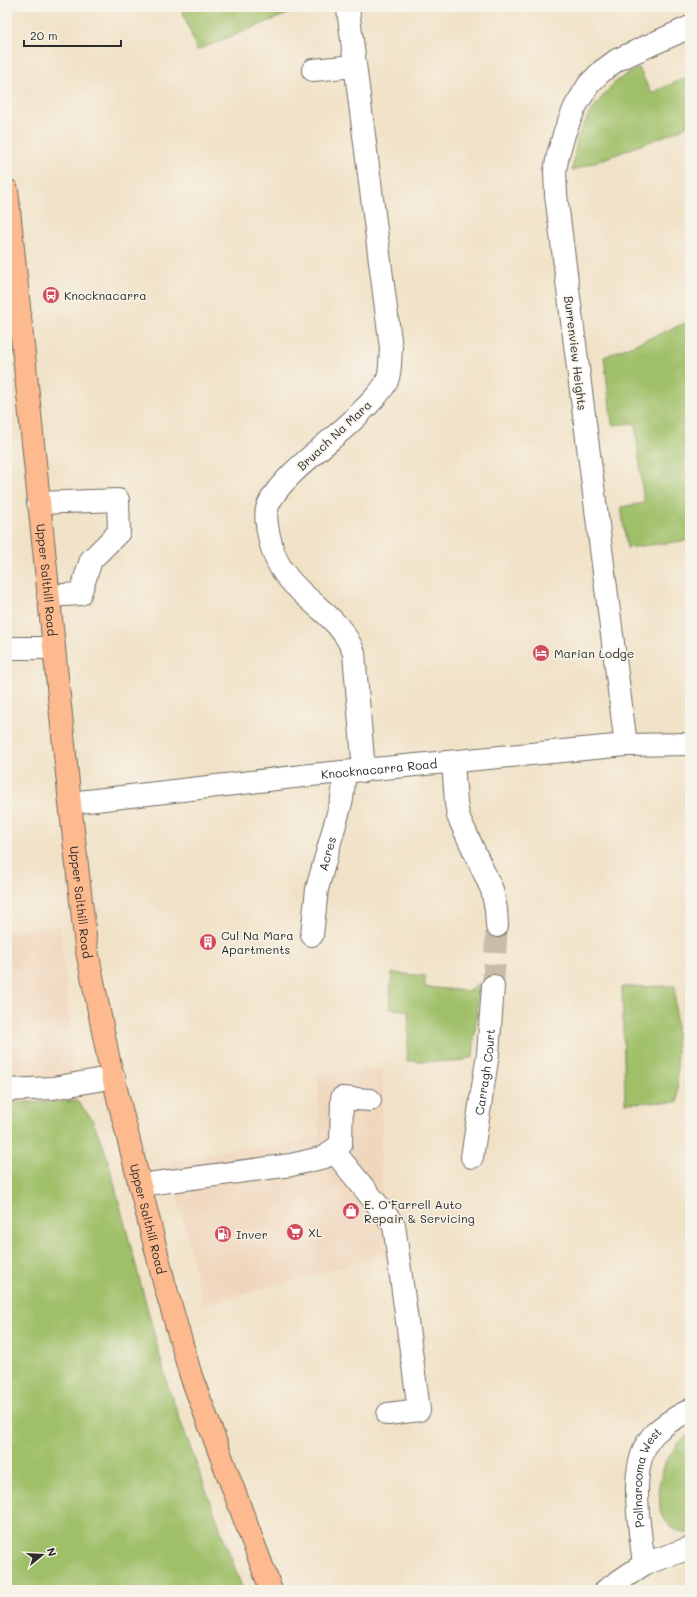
<svg xmlns="http://www.w3.org/2000/svg" width="697" height="1597" font-family="Mali,sans-serif">
<rect width="100%" height="100%" fill="#f7f3e8"/>
<filter id="ink" filterUnits="userSpaceOnUse"><feTurbulence type="fractalNoise" baseFrequency=".025" numOctaves="2"/><feDisplacementMap in="SourceGraphic" scale="8" xChannelSelector="R" yChannelSelector="G"/><feConvolveMatrix kernelMatrix="1 2 1 2 8 2 1 2 1" color-interpolation-filters="sRGB"/></filter>
<filter id="wash" filterUnits="userSpaceOnUse"><feTurbulence type="fractalNoise" baseFrequency=".012" numOctaves="4" result="noise"/><feDisplacementMap in="SourceGraphic" scale="16" xChannelSelector="R" yChannelSelector="G"/><feGaussianBlur stdDeviation="0.9" result="paint"/><feColorMatrix in="noise" values="0 0 0 0 0 0 0 0 0 0 0 0 0 0 0 0 0 1.4 0 .05"/><feComposite in="paint" operator="in"/></filter>
<g filter="url(#wash)">
<rect width="100%" height="100%" fill="#f1e2c7"/>
<g fill="#f0d6bc">
<polygon points="60,925 77,1101 7,1103 7,933"/>
<polygon points="383,1069 381,1168 386,1255 203,1305 169,1161 233,1149 278,1147 319,1136 318,1074"/>
</g>
<g fill="#9fbf68" stroke="#65754a">
<polygon points="181,7 300,7 300,9 197,50"/>
<polygon points="639,68 651,93 690,76 690,123 680,130 572,171 577,139 590,112 613,84 625,75"/>
<polygon points="690,321 690,540 627,548 621,507 644,503 635,423 612,425 604,357"/>
<polygon points="689,948 690,1083 688,1083 689,949"/>
<polygon points="392,973 425,976 425,987 469,991 479,984 473,1057 456,1062 407,1061 409,1011 389,1008"/>
<polygon points="675,986 678,1102 625,1103 622,987"/>
<polygon points="77,1101 92,1119 106,1153 169,1390 243,1590 7,1590 7,1103"/>
<polygon points="690,1434 690,1532 685,1534 670,1527 660,1511 659,1485 665,1463 677,1444"/>
</g>
</g>
<g filter="url(#ink)">
<g fill="none" stroke-linecap="round" stroke-linejoin="round">
<polyline stroke="#c9bda8" stroke-width="22" stroke-dasharray="22 11" stroke-linecap="butt" points="493,986 497,926"/>
<g stroke="#706b62" stroke-width="24">
<g id="minor">
<path d="M348,9L391,348C390,359 391,371 387,381C383,390 375,397 368,405C363,410 358,415 353,420C331,442 275,480 267,509C265,517 267,527 269,536C272,551 278,567 289,579C312,607 340,617 354,653L364,771"/>
<polyline points="313,70 354,66"/>
<polyline points="38,503 118,500 119,532 91,560 80,594 48,596"/>
<polyline points="7,648 54,648"/>
<polyline points="626,745 556,195 555,171 558,155 565,131 575,107 589,84 602,71 617,60 690,27"/>
<polyline points="453,762 456,803 458,816 492,890 496,909 497,926"/>
<path id="s1" d="M70,803L311,775L520,755L626,745L690,744"/>
<path id="s2" d="M312,935L317,889L342,799L345,772"/>
<polyline points="7,1090 53,1088 114,1077"/>
<polyline points="333,1150 394,1225 419,1410 388,1414"/>
<path id="s3" d="M472,1157L488,1054L493,986"/>
<polyline points="140,1185 291,1165 325,1157 341,1144 342,1098 370,1100"/>
<path id="s4" d="M644,1564C640,1528 626,1463 654,1434C664,1424 678,1416 690,1410"/>
<polyline points="606,1590 644,1564 690,1548"/>
</g>
</g>
<g stroke="#706b62" stroke-width="24">
<g id="major">
<path id="s5" d="M7,190L70,803L86,946L109,1061L164,1282L191,1376L271,1590"/>
</g>
</g>
<use href="#minor" stroke="#fff" stroke-width="22"/>
<use href="#major" stroke="#fcba8e" stroke-width="22"/>
</g>
</g>
<defs>
<g id="bus-disc" transform="scale(0.9)"><circle r="9.5" fill="#d1495b" stroke="#f7f3e8"/><path d="M-5-6H5V4H4V6H2V4H-2V6H-4V4H-5ZM-3.5-4V0h7V-4ZM-3.5 1.2v1.5H-2V1.2ZM2 1.2v1.5H3.5V1.2Z" fill="#fff"/></g>
<g id="hotel-disc" transform="scale(0.9)"><circle r="9.5" fill="#d1495b" stroke="#f7f3e8"/><path d="M-6-4.5h1.5V1H6V5H4.5V3h-9V5H-6ZM-4 0a1.8 1.8 0 1 1 3.6 0ZM.5 0V-2.5h3Q6-2.5 6 0Z" fill="#fff"/></g>
<g id="building-disc" transform="scale(0.9)"><circle r="9.5" fill="#d1495b" stroke="#f7f3e8"/><path d="M-4-6H4V6H1V3H-1V6H-4ZM-2.5-4.3h1.7v1.8h-1.7ZM.8-4.3h1.7v1.8H.8ZM-2.5-1h1.7V.8h-1.7ZM.8-1h1.7V.8H.8Z" fill="#fff"/></g>
<g id="shop-disc" transform="scale(0.9)"><circle r="9.5" fill="#d1495b" stroke="#f7f3e8"/><path d="M-5-2.5h2.3a2.7 3.5 0 0 1 5.4 0H5L5.5 6h-11ZM-1.5-2.5h3a1.5 2.3 0 0 0-3 0Z" fill="#fff"/></g>
<g id="supermarket-disc" transform="scale(0.9)"><circle r="9.5" fill="#d1495b" stroke="#f7f3e8"/><path d="M-6-5.5h2.5l.6 2H6L4.5 2H-2.5L-4.4-4H-6ZM-1.5 3.2a1.3 1.3 0 1 0 .1 0ZM3 3.2a1.3 1.3 0 1 0 .1 0Z" fill="#fff"/></g>
<g id="fuel-disc" transform="scale(0.9)"><circle r="9.5" fill="#d1495b" stroke="#f7f3e8"/><path d="M-5.5-6h7V0h2V4h1.3V-2.5L3-4.5l.8-.8L6-3V5H2.5V1h-1V6h-7ZM-4.2-4.7v3.2H.2V-4.7Z" fill="#fff"/></g>
</defs>
<g fill-rule="evenodd">
<use href="#bus-disc" x="51" y="295"/>
<use href="#hotel-disc" x="541" y="653"/>
<use href="#building-disc" x="208" y="942"/>
<use href="#shop-disc" x="351" y="1211"/>
<use href="#supermarket-disc" x="295" y="1232"/>
<use href="#fuel-disc" x="223" y="1234"/>
</g>
<g text-anchor="middle" dominant-baseline="central" stroke-width="3" stroke-linejoin="round" paint-order="stroke">
<g font-size="12" fill="#2b2b2b" stroke="#f7f3e8" text-anchor="start">
<text x="64" y="295">Knocknacarra</text>
<text x="554" y="653">Marian Lodge</text>
<text x="221" y="935">Cul Na Mara<tspan x="221" dy="14">Apartments</tspan></text>
<text x="364" y="1204">E. O’Farrell Auto<tspan x="364" dy="14">Repair &amp; Servicing</tspan></text>
<text x="308" y="1232">XL</text>
<text x="236" y="1234">Inver</text>
</g>
<g font-size="12" fill="#2b2b2b" stroke="#f7f3e8">
<text transform="translate(576 353) rotate(83)">Burrenview Heights</text>
<text transform="translate(334 435) rotate(-43)">Bruach Na Mara</text>
<text stroke="none"><textPath href="#s5" startOffset="392">Upper Salthill Road</textPath></text>
<text stroke="none"><textPath href="#s1" startOffset="311">Knocknacarra Road</textPath></text>
<text stroke="none"><textPath href="#s2" startOffset="83">Acres</textPath></text>
<text stroke="none"><textPath href="#s5" startOffset="716">Upper Salthill Road</textPath></text>
<text stroke="none"><textPath href="#s3" startOffset="86">Carragh Court</textPath></text>
<text stroke="none"><textPath href="#s5" startOffset="1040">Upper Salthill Road</textPath></text>
<text stroke="none"><textPath href="#s4" startOffset="89">Pollnarooma West</textPath></text>
</g>
</g>
<rect width="697" height="1597" fill="none" stroke="#f7f3e8" stroke-width="24"/>
<g transform="translate(42 1555) rotate(72)" stroke="#f7f3e8" stroke-width="3" paint-order="stroke">
<path d="M0-3L7 15L0 10L-7 15Z" fill="#2b2b2b"/>
<text y="-6" font-size="11" font-weight="bold" text-anchor="middle" fill="#2b2b2b">N</text>
</g>
<path d="M24 40v6h97v-6" fill="none" stroke="#2b2b2b" stroke-width="2"/>
<text x="30" y="40" font-size="12" fill="#2b2b2b" stroke="#f7f3e8" stroke-width="3" paint-order="stroke">20 m</text>
</svg>
